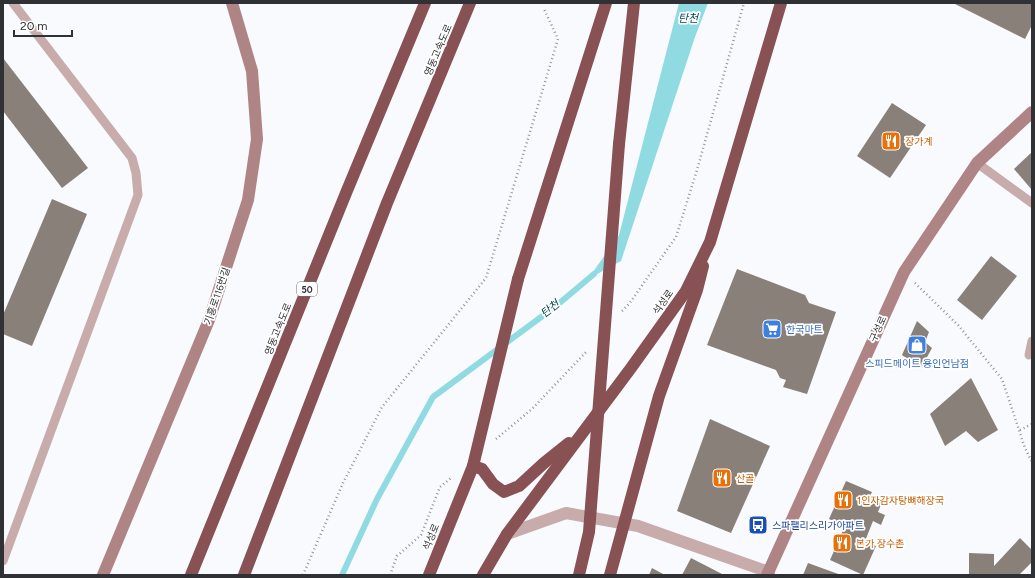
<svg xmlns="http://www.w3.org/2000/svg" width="1035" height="578" font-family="Figtree,'Noto Sans KR',sans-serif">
<rect width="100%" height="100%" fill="#f8fafe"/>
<polygon fill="#90dbe2" points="679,3 708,3 695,37 621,261 588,279 619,235"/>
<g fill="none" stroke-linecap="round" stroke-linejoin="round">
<polyline stroke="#90dbe2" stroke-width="6" points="342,575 377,499 433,397 556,306 594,274"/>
</g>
<g fill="#89807a">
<polygon points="953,3 1032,3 1032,25 1025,39"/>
<polygon points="3,58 88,168 62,188 3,111"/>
<polygon points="892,103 926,125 890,178 857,156"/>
<polygon points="1032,152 1032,190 1014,169"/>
<polygon points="52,199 87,214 32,346 3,334 3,315"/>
<polygon points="991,256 1017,276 982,320 957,300"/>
<polygon points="737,269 805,295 809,303 836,312 807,394 783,387 786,380 780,378 776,370 707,345"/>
<polygon points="917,321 929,332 925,342 932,348 921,368 902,355"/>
<polygon points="971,378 998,430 978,442 966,431 945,446 930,414"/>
<polygon points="710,419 770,446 731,533 677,511"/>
<polygon points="846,481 872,492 870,496 882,502 878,512 885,515 881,525 873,521 865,541 876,546 863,575 830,560 845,526 829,519"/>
<polygon points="1020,538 1032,550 1032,562 1019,575 969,575 969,553 994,554 994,566"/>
<polygon points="691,558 724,575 682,575"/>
<polygon points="808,563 841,575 803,575"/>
<polygon points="652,568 665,575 649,575"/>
</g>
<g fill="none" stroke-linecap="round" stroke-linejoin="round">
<g stroke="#939599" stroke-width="2.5" stroke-dasharray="1 3" stroke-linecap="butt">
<polyline points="915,283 958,325 1002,379 1025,448 1032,462"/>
<polyline points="622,311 629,304 676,237 697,170 744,3"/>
<polyline points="1020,430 1032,424"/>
<polyline points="496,439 532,409 587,351"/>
<polyline points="303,575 343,483 382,407 486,278 558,39 544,9"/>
<polyline points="390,575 397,556 421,535 440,487 451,478"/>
</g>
<g stroke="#c8abab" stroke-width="9">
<polyline points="977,163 1032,203"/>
<polyline points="1029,355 1032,341"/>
<polyline points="3,561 138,195 136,173 132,158 13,3"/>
</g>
<polyline stroke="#c8abab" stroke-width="12" points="507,534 566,513 638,526 769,572"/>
<g stroke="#ae8485" stroke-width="12">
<polyline points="103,575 209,320 248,200 257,139 252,71 232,3"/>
<polyline points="767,575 904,272 977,163 1032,112"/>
</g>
<g stroke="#885153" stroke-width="12">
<polyline points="619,144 634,3"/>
<polyline points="518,279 606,3"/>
<polyline points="191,575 346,193 425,3"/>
<polyline points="244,575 387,203 470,3"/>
<polyline points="429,575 473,466 482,469 493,484 504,492 519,486 544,463 569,443"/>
<polyline points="483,575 507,534 631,368 686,291 710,242 781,3"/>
<polyline points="610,575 659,396 697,290 703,266"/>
</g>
<g stroke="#885153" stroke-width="12">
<polyline points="473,466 518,279"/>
<polyline points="579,575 589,532 619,144"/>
</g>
</g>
<defs>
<g id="restaurant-square" transform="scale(1)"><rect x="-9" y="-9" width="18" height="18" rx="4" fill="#e8710a" stroke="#fff"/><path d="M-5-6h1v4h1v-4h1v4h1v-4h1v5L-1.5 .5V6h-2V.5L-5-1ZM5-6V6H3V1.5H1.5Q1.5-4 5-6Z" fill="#fff"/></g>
<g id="supermarket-square" transform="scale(1)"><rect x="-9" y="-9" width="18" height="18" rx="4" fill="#3f7fe0" stroke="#fff"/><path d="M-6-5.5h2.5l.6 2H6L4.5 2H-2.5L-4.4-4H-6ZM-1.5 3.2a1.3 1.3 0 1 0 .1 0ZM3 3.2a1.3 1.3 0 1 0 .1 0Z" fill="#fff"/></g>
<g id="shop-square" transform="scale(1)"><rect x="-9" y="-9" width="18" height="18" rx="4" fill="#3f7fe0" stroke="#fff"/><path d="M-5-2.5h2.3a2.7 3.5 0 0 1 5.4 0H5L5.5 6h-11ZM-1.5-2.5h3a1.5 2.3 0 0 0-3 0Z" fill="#fff"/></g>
<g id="bus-square" transform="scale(1)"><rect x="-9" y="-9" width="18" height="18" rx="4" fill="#1a4fb4" stroke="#fff"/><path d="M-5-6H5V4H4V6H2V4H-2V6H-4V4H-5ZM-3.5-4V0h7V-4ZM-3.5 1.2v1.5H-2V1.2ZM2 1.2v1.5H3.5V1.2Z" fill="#fff"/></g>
</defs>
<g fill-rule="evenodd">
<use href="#restaurant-square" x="891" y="141"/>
<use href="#supermarket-square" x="772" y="329"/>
<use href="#shop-square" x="917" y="345"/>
<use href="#restaurant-square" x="722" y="478"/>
<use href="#restaurant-square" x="843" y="500"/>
<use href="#bus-square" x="758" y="525"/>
<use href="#restaurant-square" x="842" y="543"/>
</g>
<g text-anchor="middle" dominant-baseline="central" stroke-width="3.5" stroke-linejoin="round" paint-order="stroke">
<rect fill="#fff" stroke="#6e6f72" stroke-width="1" x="297" y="282" width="20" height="14" rx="3"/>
<g font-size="9" font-weight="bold" fill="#303135">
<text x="307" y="289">50</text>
</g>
<g font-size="10" fill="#303135" stroke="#fff">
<text transform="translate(438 50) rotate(-67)">영동고속도로</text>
<text transform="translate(217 296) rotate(-71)">기흥로116번길</text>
<text transform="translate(663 302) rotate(-55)">석성로</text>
<text transform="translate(278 329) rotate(-68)">영동고속도로</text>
<text transform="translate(878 329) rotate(-66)">구성로</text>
<text transform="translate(431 537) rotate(-68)">석성로</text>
</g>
<g font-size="10" fill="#c56008" stroke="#fff" text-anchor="start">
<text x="905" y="141">장가계</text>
<text x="736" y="478">산골</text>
<text x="857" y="500">1인자감자탕뼈해장국</text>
<text x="856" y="543">본가 장수촌</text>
</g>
<g font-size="10" fill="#366cbe" stroke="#fff" text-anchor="start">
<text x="786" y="329">한국마트</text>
<text x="917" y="363" text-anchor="middle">스피드메이트 용인언남점</text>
</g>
<g font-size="10" fill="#164399" stroke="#fff" text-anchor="start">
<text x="772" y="525">스파팰리스리가아파트</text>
</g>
<g font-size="11" font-style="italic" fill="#00474d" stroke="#fff">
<text x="688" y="18">탄천</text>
<text transform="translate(550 309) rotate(-38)">탄천</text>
</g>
</g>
<rect width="1035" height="578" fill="none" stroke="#303135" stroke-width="8"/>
<path d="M14 30v6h58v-6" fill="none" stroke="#303135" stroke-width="2"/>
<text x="20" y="30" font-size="12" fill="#303135" stroke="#ffffff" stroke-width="3" paint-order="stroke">20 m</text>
</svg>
